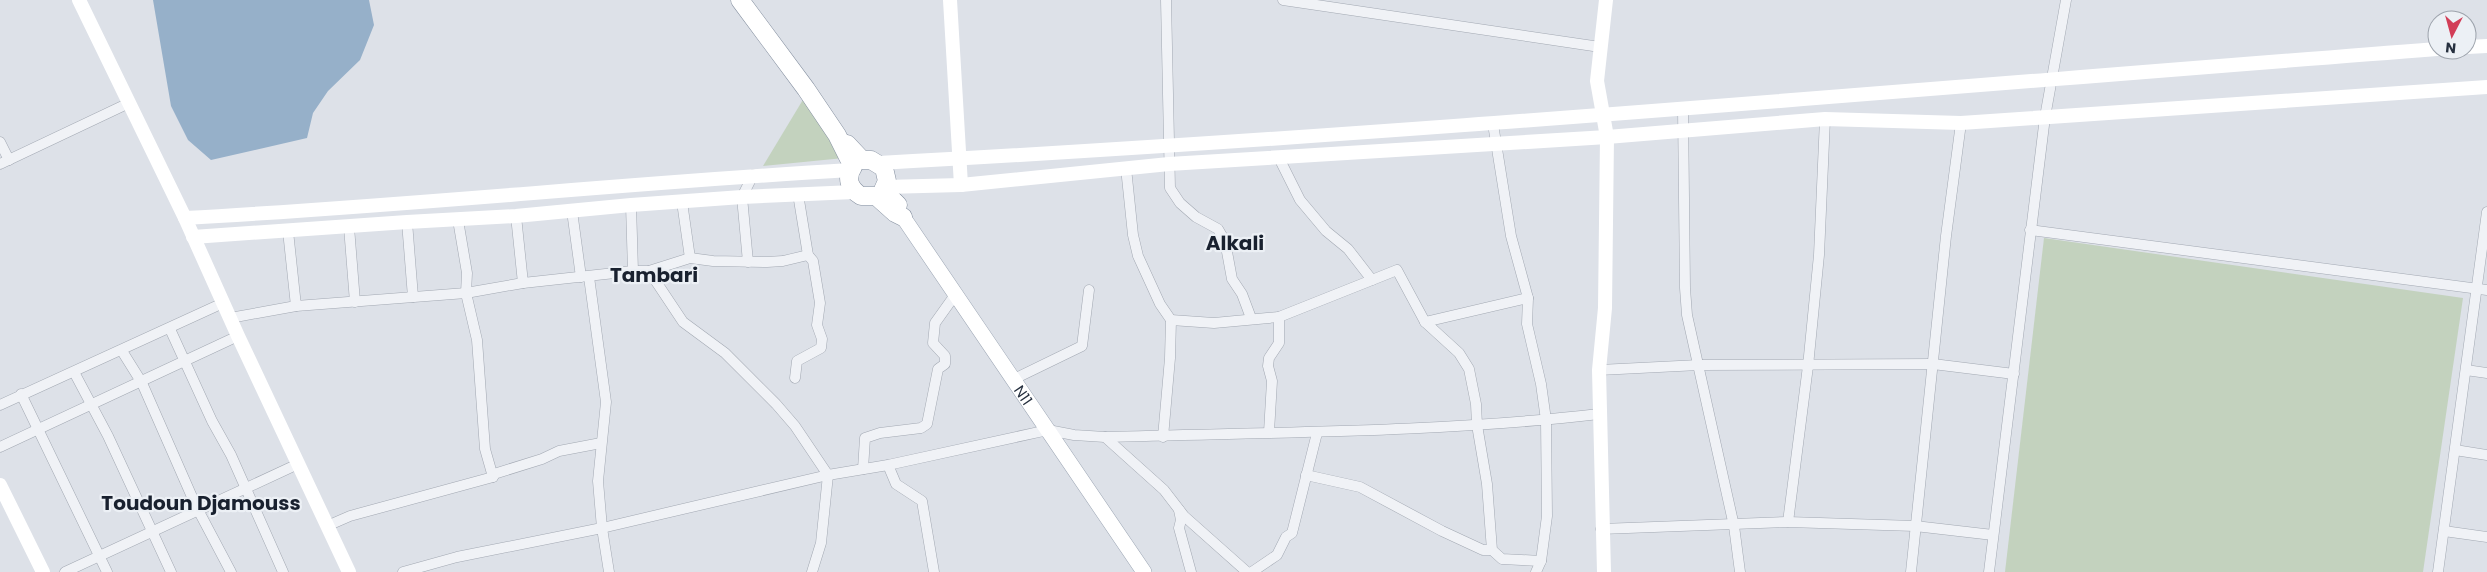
<svg xmlns="http://www.w3.org/2000/svg" width="2487" height="572" font-family="Poppins,sans-serif">
<rect width="100%" height="100%" fill="#dde1e8"/>
<g fill="#c3d2be">
<polygon points="804,98 844,158 763,166"/>
<polygon points="2044,238 2463,298 2423,572 2005,572"/>
</g>
<polygon fill="#96b0c9" points="153,0 369,0 374,25 360,60 328,91 313,113 307,138 211,160 188,140 171,106"/>
<g fill="none" stroke-linecap="round" stroke-linejoin="round">
<g stroke="#a2a8b2" stroke-width="11">
<g id="street">
<polyline points="1166,0 1170,188 1180,203 1196,217 1218,229 1225,241 1232,279 1242,294 1251,318"/>
<polyline points="1283,0 1600,47"/>
<polyline points="1683,109 1685,288 1687,315 1734,526 1740,572"/>
<polyline points="1493,124 1511,236 1528,298 1527,324 1541,384 1546,420 1547,516 1541,561 1536,572"/>
<polyline points="0,142 9,160"/>
<polyline points="1279,158 1300,200 1326,231 1348,249 1372,280 1397,270 1425,322 1459,353 1469,369 1476,404 1477,425 1487,484 1492,550 1502,559 1541,561"/>
<polyline points="0,164 129,103"/>
<polyline points="1126,168 1133,235 1138,256 1160,304 1171,320 1170,358 1163,437"/>
<polyline points="682,202 690,258"/>
<polyline points="631,205 633,271"/>
<polyline points="572,211 581,277"/>
<polyline points="516,216 523,283"/>
<polyline points="458,220 467,273 466,293 477,340 485,449 493,477"/>
<polyline points="407,222 413,297"/>
<polyline points="349,227 355,302"/>
<polyline points="2030,230 2487,290"/>
<polyline points="288,231 296,306"/>
<polyline points="748,262 742,197 753,175"/>
<polyline points="649,271 683,322 725,353 776,404 795,426 828,475 821,543 812,572"/>
<polyline points="589,277 606,402 598,481 602,528 609,572"/>
<polyline points="230,318 296,306 466,293 523,283 633,271 649,271 690,258 713,261 767,262 783,261 808,255"/>
<polyline points="1171,320 1214,323 1279,317"/>
<polyline points="1425,322 1528,298"/>
<polyline points="170,329 212,421 231,455 283,572"/>
<polyline points="122,351 142,383 196,506 231,572"/>
<polyline points="1599,370 1699,365 1933,364 2014,374"/>
<polyline points="2466,370 2487,373"/>
<polyline points="74,372 108,436 171,572"/>
<polyline points="795,378 797,361 821,348 822,339 817,325 820,303 813,261 808,255 798,194"/>
<polyline points="1014,379 1082,346 1089,290"/>
<polyline points="21,394 107,572"/>
<polyline points="0,405 223,303"/>
<polyline points="1269,432 1272,381 1268,366 1269,358 1279,343 1279,317 1372,280"/>
<polyline points="1105,437 1164,490 1184,516 1247,572"/>
<polyline points="0,447 238,336"/>
<polyline points="2455,450 2487,455"/>
<polyline points="888,465 896,484 922,501 934,572"/>
<polyline points="863,469 865,438 880,433 921,428 927,424 938,369 945,364 945,356 933,343 935,323 955,295"/>
<polyline points="1306,475 1360,487 1442,531 1483,550 1492,550"/>
<polyline points="1179,510 1181,520 1179,528 1191,572"/>
<polyline points="1788,522 1808,366 1819,255 1825,119"/>
<polyline points="327,526 350,516 493,477 494,474 542,459 559,451 601,443"/>
<polyline points="1601,529 1788,522 1915,526 1993,535"/>
<polyline points="2444,531 2487,537"/>
<polyline points="65,572 298,464"/>
<path d="M403,572L457,557L602,528L828,475L888,465L1048,430L1074,435L1105,437C1270,432 1435,433 1599,414"/>
<polyline points="1252,572 1277,555 1286,537 1292,533 1317,433"/>
<polyline points="1911,572 1946,236 1961,123"/>
<polyline points="1989,572 2045,117 2066,0"/>
<polyline points="2438,572 2487,212"/>
</g>
</g>
<g stroke="#9ca6b4" stroke-width="16">
<g id="primary">
<path id="s1" d="M903,217L1144,572"/>
</g>
</g>
<g stroke="#848f9f" stroke-width="19">
<g id="highway">
<path d="M740,0L806,89L837,135L853,167C845,179 850,189 861,196H876L895,213L903,217"/>
<polyline points="847,144 862,160 871,160 884,168 887,181 883,190 898,205"/>
</g>
</g>
<use href="#street" stroke="#f0f2f6" stroke-width="10"/>
<g stroke="#fff" stroke-width="14">
<polyline points="79,0 185,218 238,336 349,572"/>
<polyline points="950,0 961,185"/>
<polyline points="2467,47 2487,46"/>
<path d="M879,163C1399,135 1918,89 2437,49"/>
<polyline points="885,187 961,185 1169,164 1607,137 1825,119 1961,123 2487,87"/>
<path d="M185,218C407,206 628,183 850,170"/>
<polyline points="193,237 407,222 516,216 631,205 742,197 854,192"/>
<polyline points="0,485 43,572"/>
<polyline points="1604,572 1599,370 1605,308 1607,137 1597,81 1606,0"/>
</g>
<use href="#primary" stroke="#fff" stroke-width="15"/>
<use href="#highway" stroke="#fff" stroke-width="18"/>
</g>
<g text-anchor="middle" dominant-baseline="central" stroke-width="4.5" stroke-linejoin="round" paint-order="stroke">
<g font-size="15" fill="#26303f" stroke="#ecf0f5">
<text stroke="none"><textPath href="#s1" startOffset="215">N11</textPath></text>
</g>
<g font-size="20" font-weight="bold" fill="#19212f" stroke="#ecf0f5">
<text x="1235" y="243">Alkali</text>
<text x="654" y="275">Tambari</text>
<text x="201" y="503">Toudoun Djamouss</text>
</g>
</g>
<g transform="translate(2452 35) rotate(186)"><circle r="24" fill="#ecf0f5" stroke="#9da3ac"/>
<path d="M0-4L9 19L0 12L-9 19Z" fill="#d23d57"/>
<text y="-8" font-size="14" font-weight="bold" text-anchor="middle" fill="#26303f">N</text>
</g>
</svg>
